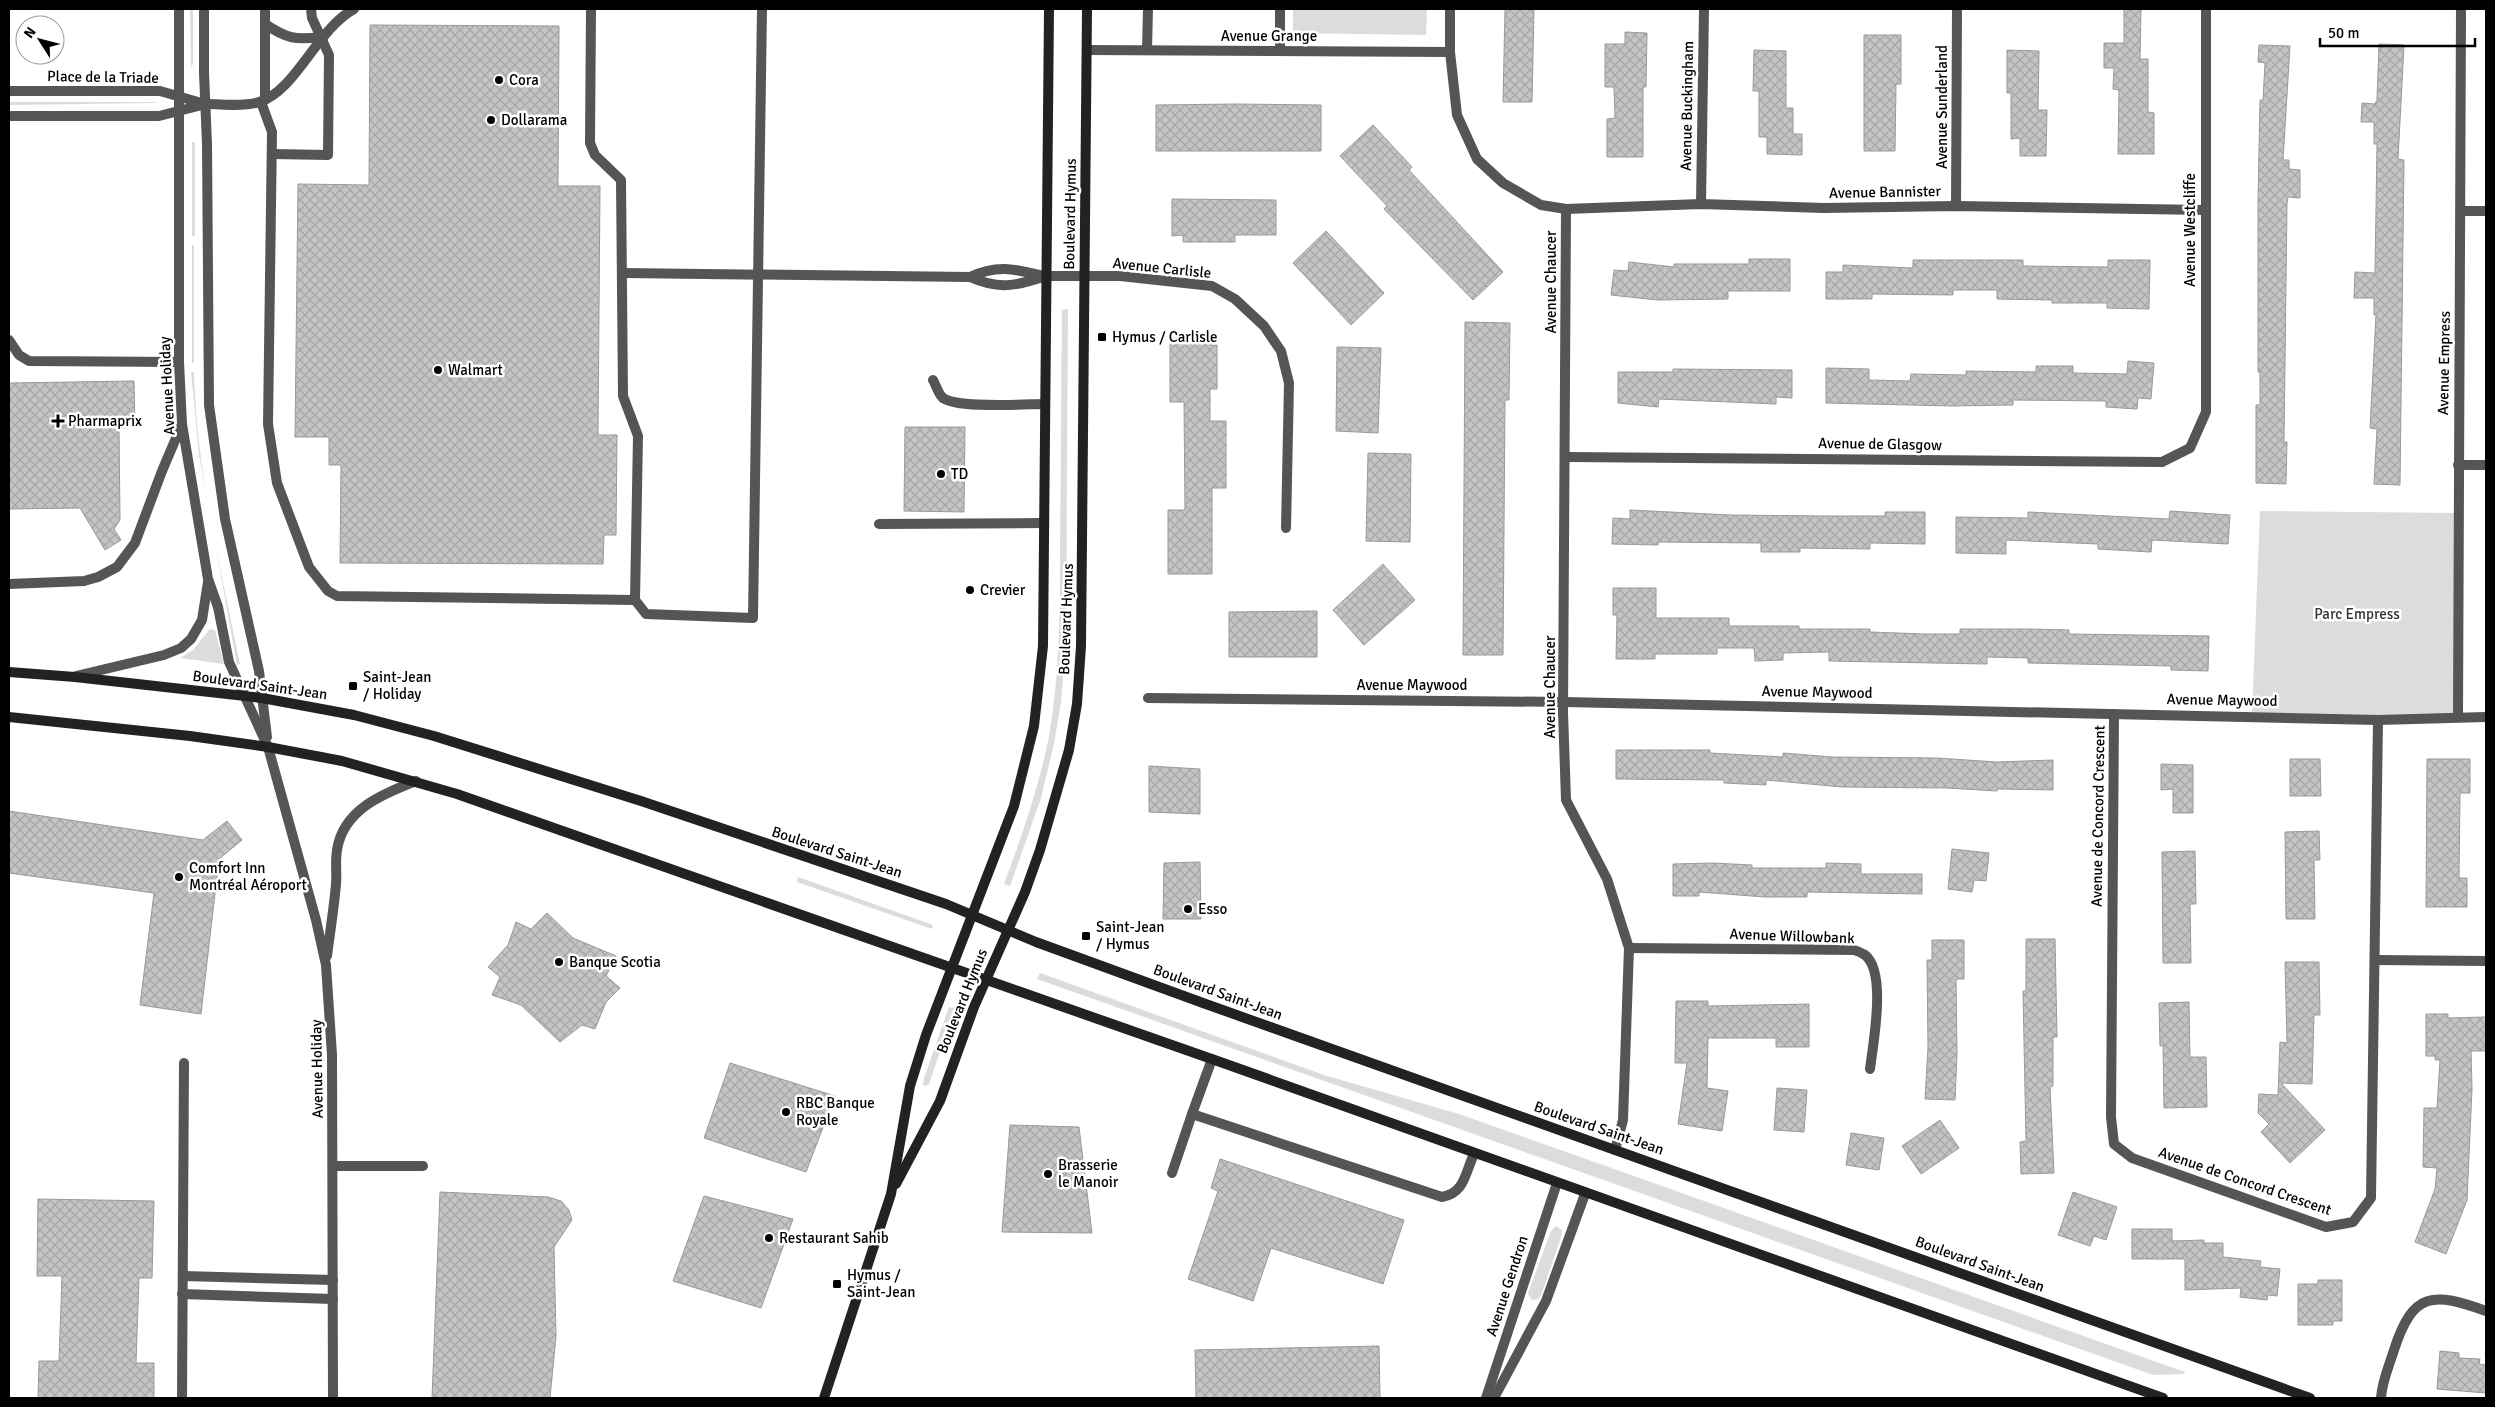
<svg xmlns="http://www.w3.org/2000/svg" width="2495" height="1407" font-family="Signika,sans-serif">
<defs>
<pattern id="building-cross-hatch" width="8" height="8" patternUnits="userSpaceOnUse" patternTransform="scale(1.25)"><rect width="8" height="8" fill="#c4c4c4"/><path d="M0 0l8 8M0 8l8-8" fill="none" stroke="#a7a7a7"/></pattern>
</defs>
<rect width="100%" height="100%" fill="#fff"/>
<g fill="#dcdcdc">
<polygon points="190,9 193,9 193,64 191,68"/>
<polygon points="1293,9 1427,9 1426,35 1293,33"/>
<polygon points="9,102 154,102 157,103 9,105"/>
<rect x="192" y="142" width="3" height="94"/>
<rect x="192" y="245" width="2" height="118"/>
<path d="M1068,309L1066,642L1061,702L1054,744L1041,798L1010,886L1004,884C1022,835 1039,787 1049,736C1060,673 1060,611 1060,548C1061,468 1061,389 1062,310Z"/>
<path d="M191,372H194C196,468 221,570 240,664L237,665L199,454Z"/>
<polygon points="2260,511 2458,513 2458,717 2252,715"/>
<polygon points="210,629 215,630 224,664 180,658 193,650"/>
<polygon points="798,877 933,925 932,929 797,882"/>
<polygon points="1040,973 1324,1075 1459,1114 2185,1372 2184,1374 2153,1375 1037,979"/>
<polygon points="949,1007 955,1009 929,1084 925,1086 923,1085 924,1078"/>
<polygon points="1556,1226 1562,1230 1562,1234 1541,1296 1538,1299 1532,1300 1528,1294 1529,1290 1551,1231"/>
</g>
<g fill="url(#building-cross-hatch)" stroke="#999">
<polygon points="1505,9 1534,9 1532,102 1503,102"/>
<polygon points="2124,9 2141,9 2140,59 2148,59 2148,112 2154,113 2154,154 2118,154 2119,90 2113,89 2114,68 2104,68 2104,43 2124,43"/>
<polygon points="370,25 559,26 558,186 600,186 598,435 617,435 616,535 604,535 603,564 340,563 341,465 329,465 329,437 295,437 298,184 369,185"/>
<polygon points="1625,32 1647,33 1646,87 1643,87 1643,157 1607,157 1607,119 1615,118 1614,87 1605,87 1605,44 1625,44"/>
<polygon points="1864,35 1901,35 1901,84 1896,84 1895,151 1864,151"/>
<polygon points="2379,44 2404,45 2398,159 2404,160 2400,485 2374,484 2377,429 2370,428 2376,315 2374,315 2374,298 2354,298 2355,272 2375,273 2377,144 2374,144 2374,122 2361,122 2362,103 2375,104 2377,100"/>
<polygon points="2259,45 2290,46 2283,160 2289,160 2289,169 2300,170 2300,198 2288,197 2287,203 2284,442 2287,442 2286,484 2256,483 2256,405 2260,405 2260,372 2258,372 2258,202 2260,100 2263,100 2265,63 2258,62"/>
<polygon points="1754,50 1786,51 1786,108 1793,108 1793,134 1802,134 1802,155 1767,154 1767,137 1759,137 1759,91 1753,91"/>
<polygon points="2007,50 2039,51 2038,110 2047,110 2046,156 2020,156 2020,138 2011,139 2011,93 2007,93"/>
<polygon points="1234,104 1321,105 1321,151 1156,151 1156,105"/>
<polygon points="1373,125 1412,167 1409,170 1503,272 1473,300 1384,209 1387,206 1340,156"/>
<polygon points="1172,199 1276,200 1276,235 1235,235 1235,242 1183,242 1183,235 1172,236"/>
<polygon points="1326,231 1384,293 1351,325 1293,263"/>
<polygon points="1749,259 1790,259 1790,291 1728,291 1728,299 1657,300 1611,295 1614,270 1628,271 1629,262 1674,267 1674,264 1749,264"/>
<polygon points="1913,260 2023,260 2023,266 2108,267 2108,260 2150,260 2149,309 2107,308 2107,303 2052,303 2052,300 1997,299 1997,290 1953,290 1953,295 1872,294 1872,299 1826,299 1826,272 1843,272 1843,265 1913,268"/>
<polygon points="1465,322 1510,323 1509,400 1505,400 1503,655 1463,655"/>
<polygon points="1170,334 1210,334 1210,345 1217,345 1217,389 1210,389 1210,421 1226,421 1226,488 1212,488 1212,574 1168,574 1168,510 1185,510 1184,402 1170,402"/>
<polygon points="1337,347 1381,348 1378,433 1336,431"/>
<polygon points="2128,361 2154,363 2151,399 2138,398 2137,409 2106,407 2106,401 2013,400 2013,405 1952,406 1826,403 1826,368 1869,369 1869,380 1910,381 1911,374 1966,375 1966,371 2036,372 2036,366 2073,366 2073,373 2127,374"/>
<polygon points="1673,369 1792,370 1792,398 1776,397 1776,404 1659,399 1658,407 1618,403 1618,372 1673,372"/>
<polygon points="134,381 135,427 119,428 120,520 114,529 121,540 105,550 80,508 9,509 9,383"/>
<polygon points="905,427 965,427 964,512 904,511"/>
<polygon points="1368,453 1411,454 1410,542 1366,541"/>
<polygon points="1630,510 1730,515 1826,516 1885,516 1885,512 1925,512 1925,544 1870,543 1870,549 1800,548 1800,552 1761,552 1761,543 1658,542 1658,545 1612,544 1613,518 1630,519"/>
<polygon points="2170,511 2230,515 2228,544 2152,540 2151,552 2098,549 2098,544 2006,540 2006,554 1956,553 1956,517 2028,518 2028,512 2169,519"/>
<polygon points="1383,564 1415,600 1364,645 1333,610"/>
<polygon points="1613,588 1656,588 1656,618 1729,618 1729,626 1799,626 1799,629 1870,629 1870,632 1924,634 1960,634 1960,629 2029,629 2069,630 2069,634 2209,636 2208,671 2171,670 2171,666 2028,663 2028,658 1987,657 1987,664 1829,661 1829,652 1783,653 1783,660 1755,661 1754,648 1717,648 1717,654 1655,654 1655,659 1616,659 1617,615 1613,615"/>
<polygon points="1317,611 1317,657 1229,657 1229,612"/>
<polygon points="1616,750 1710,750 1710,753 1783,757 1783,753 1832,757 1937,758 1997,762 2053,760 2053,790 1997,789 1997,791 1947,788 1842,787 1766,780 1766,785 1724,783 1724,780 1616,779"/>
<polygon points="2290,759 2320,759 2321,796 2290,796"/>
<polygon points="2427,759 2470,759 2470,793 2460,793 2459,878 2467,878 2467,907 2426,907"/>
<polygon points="2161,764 2193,765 2193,813 2173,813 2173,789 2161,790"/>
<polygon points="1149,766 1200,769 1200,814 1149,812"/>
<polygon points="9,811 203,840 227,821 242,840 219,859 201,1014 140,1005 154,893 9,873"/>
<polygon points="2319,831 2320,860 2314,860 2315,919 2286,919 2285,832"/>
<polygon points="1952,849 1989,853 1986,881 1974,880 1972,892 1948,889"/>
<polygon points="2195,851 2196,904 2190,904 2191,963 2163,963 2162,852"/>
<polygon points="1200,862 1201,919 1163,919 1164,863"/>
<polygon points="1712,863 1752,865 1752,868 1826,868 1826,863 1861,864 1861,874 1922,874 1922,894 1807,892 1807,897 1765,897 1699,892 1699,896 1673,896 1673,864"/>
<polygon points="547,913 573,938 616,956 606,976 620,988 606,1002 595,1029 582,1025 560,1042 521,1005 492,995 500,977 488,967 508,945 516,922 531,929"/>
<polygon points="2026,939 2055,939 2057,1037 2053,1037 2053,1086 2050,1087 2054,1173 2021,1174 2020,1142 2026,1141 2023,991 2026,991"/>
<polygon points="1932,940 1964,940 1964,979 1956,979 1957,1054 1955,1100 1925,1099 1928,1047 1927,960 1932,960"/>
<polygon points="2285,962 2319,962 2320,1015 2314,1015 2312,1084 2281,1083 2325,1130 2290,1163 2261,1132 2269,1124 2258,1113 2259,1094 2278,1095 2280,1042 2287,1043"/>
<polygon points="1676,1001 1708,1001 1708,1006 1809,1004 1809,1047 1776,1047 1776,1038 1708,1038 1707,1088 1728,1091 1722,1131 1678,1124 1687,1063 1675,1063"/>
<polygon points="2189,1002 2190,1057 2206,1057 2207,1107 2164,1108 2163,1045 2160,1046 2159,1003"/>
<polygon points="2426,1014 2448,1014 2448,1018 2486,1017 2486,1051 2471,1051 2472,1089 2467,1200 2446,1254 2415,1242 2435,1189 2437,1168 2423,1167 2424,1108 2437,1108 2440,1060 2435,1060 2435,1056 2426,1056"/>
<polygon points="730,1063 835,1096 806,1172 704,1138"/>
<polygon points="1777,1088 1807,1090 1804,1132 1774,1130"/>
<polygon points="1940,1120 1959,1148 1921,1174 1902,1146"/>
<polygon points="1010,1125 1079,1127 1092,1233 1002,1232"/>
<polygon points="1851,1133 1884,1138 1879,1170 1846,1165"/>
<polygon points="1220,1159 1404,1220 1383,1284 1271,1248 1253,1301 1188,1279 1218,1191 1211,1188"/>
<polygon points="440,1192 548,1197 561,1201 569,1210 572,1220 554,1247 556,1336 550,1398 432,1398"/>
<polygon points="2073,1192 2117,1207 2106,1240 2094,1236 2090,1246 2058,1235"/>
<polygon points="704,1196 793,1219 761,1308 673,1281"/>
<polygon points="38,1199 154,1201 152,1278 139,1278 136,1363 154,1363 154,1398 38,1398 39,1361 59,1361 62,1276 37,1276"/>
<polygon points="2132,1229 2172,1229 2172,1241 2204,1240 2204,1243 2223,1243 2223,1257 2261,1261 2260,1267 2280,1269 2277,1296 2268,1295 2267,1300 2240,1297 2241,1288 2185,1290 2185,1259 2132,1259"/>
<polygon points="2318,1280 2342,1280 2342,1321 2333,1321 2333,1325 2298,1325 2298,1284 2318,1284"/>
<polygon points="1379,1346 1380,1398 1196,1398 1195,1350"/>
<polygon points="2440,1351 2459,1353 2459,1358 2480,1359 2479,1364 2486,1365 2486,1393 2437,1389"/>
</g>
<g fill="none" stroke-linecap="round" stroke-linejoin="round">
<g stroke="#555" stroke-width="10">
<polyline points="265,9 265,100"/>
<polyline points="591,9 590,143 595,155 621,180 623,396 638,436 635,600 646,614 753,618 762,9"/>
<path d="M265,24C287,39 296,40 321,37"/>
<polyline points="1147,50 1148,9"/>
<polyline points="261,102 272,132 268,424 277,483 309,567 328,591 337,596 635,600"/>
<path d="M206,104C223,104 243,107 259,102C295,92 317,29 354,9"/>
<polyline points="272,154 328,155 329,55 312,18 311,9"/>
<path d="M623,273L970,277C999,290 1016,286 1046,276"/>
<path d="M970,277C997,264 1015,269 1044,276"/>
<polyline points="9,340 19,355 29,361 179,362"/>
<path d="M933,380C936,385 938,393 942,397C953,409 1027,404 1045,404"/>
<polyline points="879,524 1044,523"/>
<polyline points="9,584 84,581 98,577 117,567 135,543 162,471 182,424"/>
<path d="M1212,1059L1192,1114L1442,1197C1465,1193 1465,1173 1474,1154"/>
<polyline points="333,1166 423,1166"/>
<polyline points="1172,1173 1192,1114"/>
<polyline points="183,1276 333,1280"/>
<polyline points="182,1294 333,1299"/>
<polyline points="182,1398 184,1063"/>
</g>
<g stroke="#555" stroke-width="10">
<polyline points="179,9 179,362 182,424 208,579 218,607 229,662 268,747 316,920 326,965 332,1055 333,1398"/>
<polyline points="204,9 204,73 207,144 209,405 225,519 259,671 267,737"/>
<polyline points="1280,9 1280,51"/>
<polyline points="1450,9 1450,52 1457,115 1477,159 1503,183 1541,205 1566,209 1701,204 1824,208 1956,206 2205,210"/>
<polyline points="1087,50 1450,52"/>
<polyline points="9,91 160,91 205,104"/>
<polyline points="9,116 159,116 206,104"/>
<polyline points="1701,204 1704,9"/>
<polyline points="1956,206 1957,9"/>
<polyline points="1566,209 1563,712 1566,800 1607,879 1629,948 1623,1120 1615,1150"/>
<polyline points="2461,211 2486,211"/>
<polyline points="1046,276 1120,276 1212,286 1235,299 1264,326 1281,351 1289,383 1286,528"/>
<polyline points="1566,457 2162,462 2190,448 2206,412 2206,9"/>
<polyline points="2458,465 2486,465"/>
<polyline points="76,676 164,655 181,648 191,639 202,620 208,582"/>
<polyline points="1148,698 1565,702 2378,720 2486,717"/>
<polyline points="2114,714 2111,1117 2114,1144 2132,1158 2326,1227 2353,1222 2371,1198 2378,720"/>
<polyline points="2458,717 2461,9"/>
<path d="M1629,948L1854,950C1858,951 1862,953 1865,955C1887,972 1873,1044 1870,1069"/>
<path d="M327,956C330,932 334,908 336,884C337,873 335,862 337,850C343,810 382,794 416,781"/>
<polyline points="2376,960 2486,961"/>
<polyline points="1486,1398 1557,1183"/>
<polyline points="1494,1398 1546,1301 1585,1194"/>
<path d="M2381,1398C2382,1381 2389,1366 2394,1350C2413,1291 2433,1292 2486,1311"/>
</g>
<g stroke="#222" stroke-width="10">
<polyline points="9,672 75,677 262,698 354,715 434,736 641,801 946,904 1036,942 1203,1003 2310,1398"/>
<polyline points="9,717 190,736 268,747 342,761 457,794 1226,1064 2163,1398"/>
<polyline points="896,1184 940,1101 974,1007 1025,892 1040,850 1069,750 1077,704 1081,646 1087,9"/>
<polyline points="824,1398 891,1194 910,1086 926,1035 1014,806 1034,726 1043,646 1049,9"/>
</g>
</g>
<g fill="#000" stroke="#fff" stroke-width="2">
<circle cx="499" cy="80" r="5"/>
<circle cx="491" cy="120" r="5"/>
<rect x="1097" y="332" width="10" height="10" rx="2.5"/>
<circle cx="438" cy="370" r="5"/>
<path d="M55.5 413.5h5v5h5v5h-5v5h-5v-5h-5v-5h5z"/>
<circle cx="941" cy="474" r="5"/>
<circle cx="970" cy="590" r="5"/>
<rect x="348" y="681" width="10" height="10" rx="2.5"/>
<circle cx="179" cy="877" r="5"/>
<circle cx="1188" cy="909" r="5"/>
<rect x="1081" y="931" width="10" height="10" rx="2.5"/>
<circle cx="559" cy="962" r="5"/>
<circle cx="786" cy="1112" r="5"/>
<circle cx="1048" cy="1174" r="5"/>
<circle cx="769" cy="1238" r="5"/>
<rect x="832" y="1279" width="10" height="10" rx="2.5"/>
</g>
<g text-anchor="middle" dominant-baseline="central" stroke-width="5" stroke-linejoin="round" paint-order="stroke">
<g font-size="15" fill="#000" stroke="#fff">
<text x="1269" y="36">Avenue Grange</text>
<text transform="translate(103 77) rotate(1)">Place de la Triade</text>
<text transform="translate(1687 106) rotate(-89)">Avenue Buckingham</text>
<text transform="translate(1942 107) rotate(-90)">Avenue Sunderland</text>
<text transform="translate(1885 192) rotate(-1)">Avenue Bannister</text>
<text transform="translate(1070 214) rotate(-89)">Boulevard Hymus</text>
<text transform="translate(2190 230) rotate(-90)">Avenue Westcliffe</text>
<text transform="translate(1162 268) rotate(6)">Avenue Carlisle</text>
<text transform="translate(1551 282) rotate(-90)">Avenue Chaucer</text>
<text transform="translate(2444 363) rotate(-89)">Avenue Empress</text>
<text transform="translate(167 386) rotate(-93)">Avenue Holiday</text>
<text transform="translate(1880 444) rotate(1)">Avenue de Glasgow</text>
<text transform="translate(1066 619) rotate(-88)">Boulevard Hymus</text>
<text transform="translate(260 685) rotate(8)">Boulevard Saint-Jean</text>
<text x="1412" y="685">Avenue Maywood</text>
<text transform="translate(1550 687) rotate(-90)">Avenue Chaucer</text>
<text transform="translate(1817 692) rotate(1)">Avenue Maywood</text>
<text transform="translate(2222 700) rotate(1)">Avenue Maywood</text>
<text transform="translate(2098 816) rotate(-89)">Avenue de Concord Crescent</text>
<text transform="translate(837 852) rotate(18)">Boulevard Saint-Jean</text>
<text transform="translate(1792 936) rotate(2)">Avenue Willowbank</text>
<text transform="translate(1218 992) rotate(20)">Boulevard Saint-Jean</text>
<text transform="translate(962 1001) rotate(-68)">Boulevard Hymus</text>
<text transform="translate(317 1069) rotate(-91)">Avenue Holiday</text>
<text transform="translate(1599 1128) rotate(19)">Boulevard Saint-Jean</text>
<text transform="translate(2245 1181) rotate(19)">Avenue de Concord Crescent</text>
<text transform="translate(1980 1264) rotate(20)">Boulevard Saint-Jean</text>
<text transform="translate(1507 1286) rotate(-72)">Avenue Gendron</text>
</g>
<g font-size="15" fill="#000" stroke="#fff" text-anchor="start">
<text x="509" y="80">Cora</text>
<text x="501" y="120">Dollarama</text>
<text x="1112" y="337">Hymus / Carlisle</text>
<text x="448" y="370">Walmart</text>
<text x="68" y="421">Pharmaprix</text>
<text x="951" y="474">TD</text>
<text x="980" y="590">Crevier</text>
<text x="363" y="677">Saint-Jean<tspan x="363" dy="17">/ Holiday</tspan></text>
<text x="189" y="868">Comfort Inn<tspan x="189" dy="17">Montréal Aéroport</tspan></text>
<text x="1198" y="909">Esso</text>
<text x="1096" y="927">Saint-Jean<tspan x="1096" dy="17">/ Hymus</tspan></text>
<text x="569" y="962">Banque Scotia</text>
<text x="796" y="1103">RBC Banque<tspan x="796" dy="17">Royale</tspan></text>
<text x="1058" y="1165">Brasserie<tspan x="1058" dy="17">le Manoir</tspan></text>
<text x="779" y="1238">Restaurant Sahib</text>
<text x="847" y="1275">Hymus /<tspan x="847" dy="17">Saint-Jean</tspan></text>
</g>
<g font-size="15" fill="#333" stroke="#fff">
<text x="2357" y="614">Parc Empress</text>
</g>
</g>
<rect width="2495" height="1407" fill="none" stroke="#000000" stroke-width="20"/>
<g transform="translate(40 40) rotate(306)"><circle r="24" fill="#ffffff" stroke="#999999"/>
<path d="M0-4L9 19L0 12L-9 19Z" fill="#000000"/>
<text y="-8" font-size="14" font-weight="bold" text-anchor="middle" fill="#000000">N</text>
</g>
<path d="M2320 38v8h155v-8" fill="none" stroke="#000000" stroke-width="2.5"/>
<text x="2328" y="38" font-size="15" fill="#000000" stroke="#ffffff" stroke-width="4" paint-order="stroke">50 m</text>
</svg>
